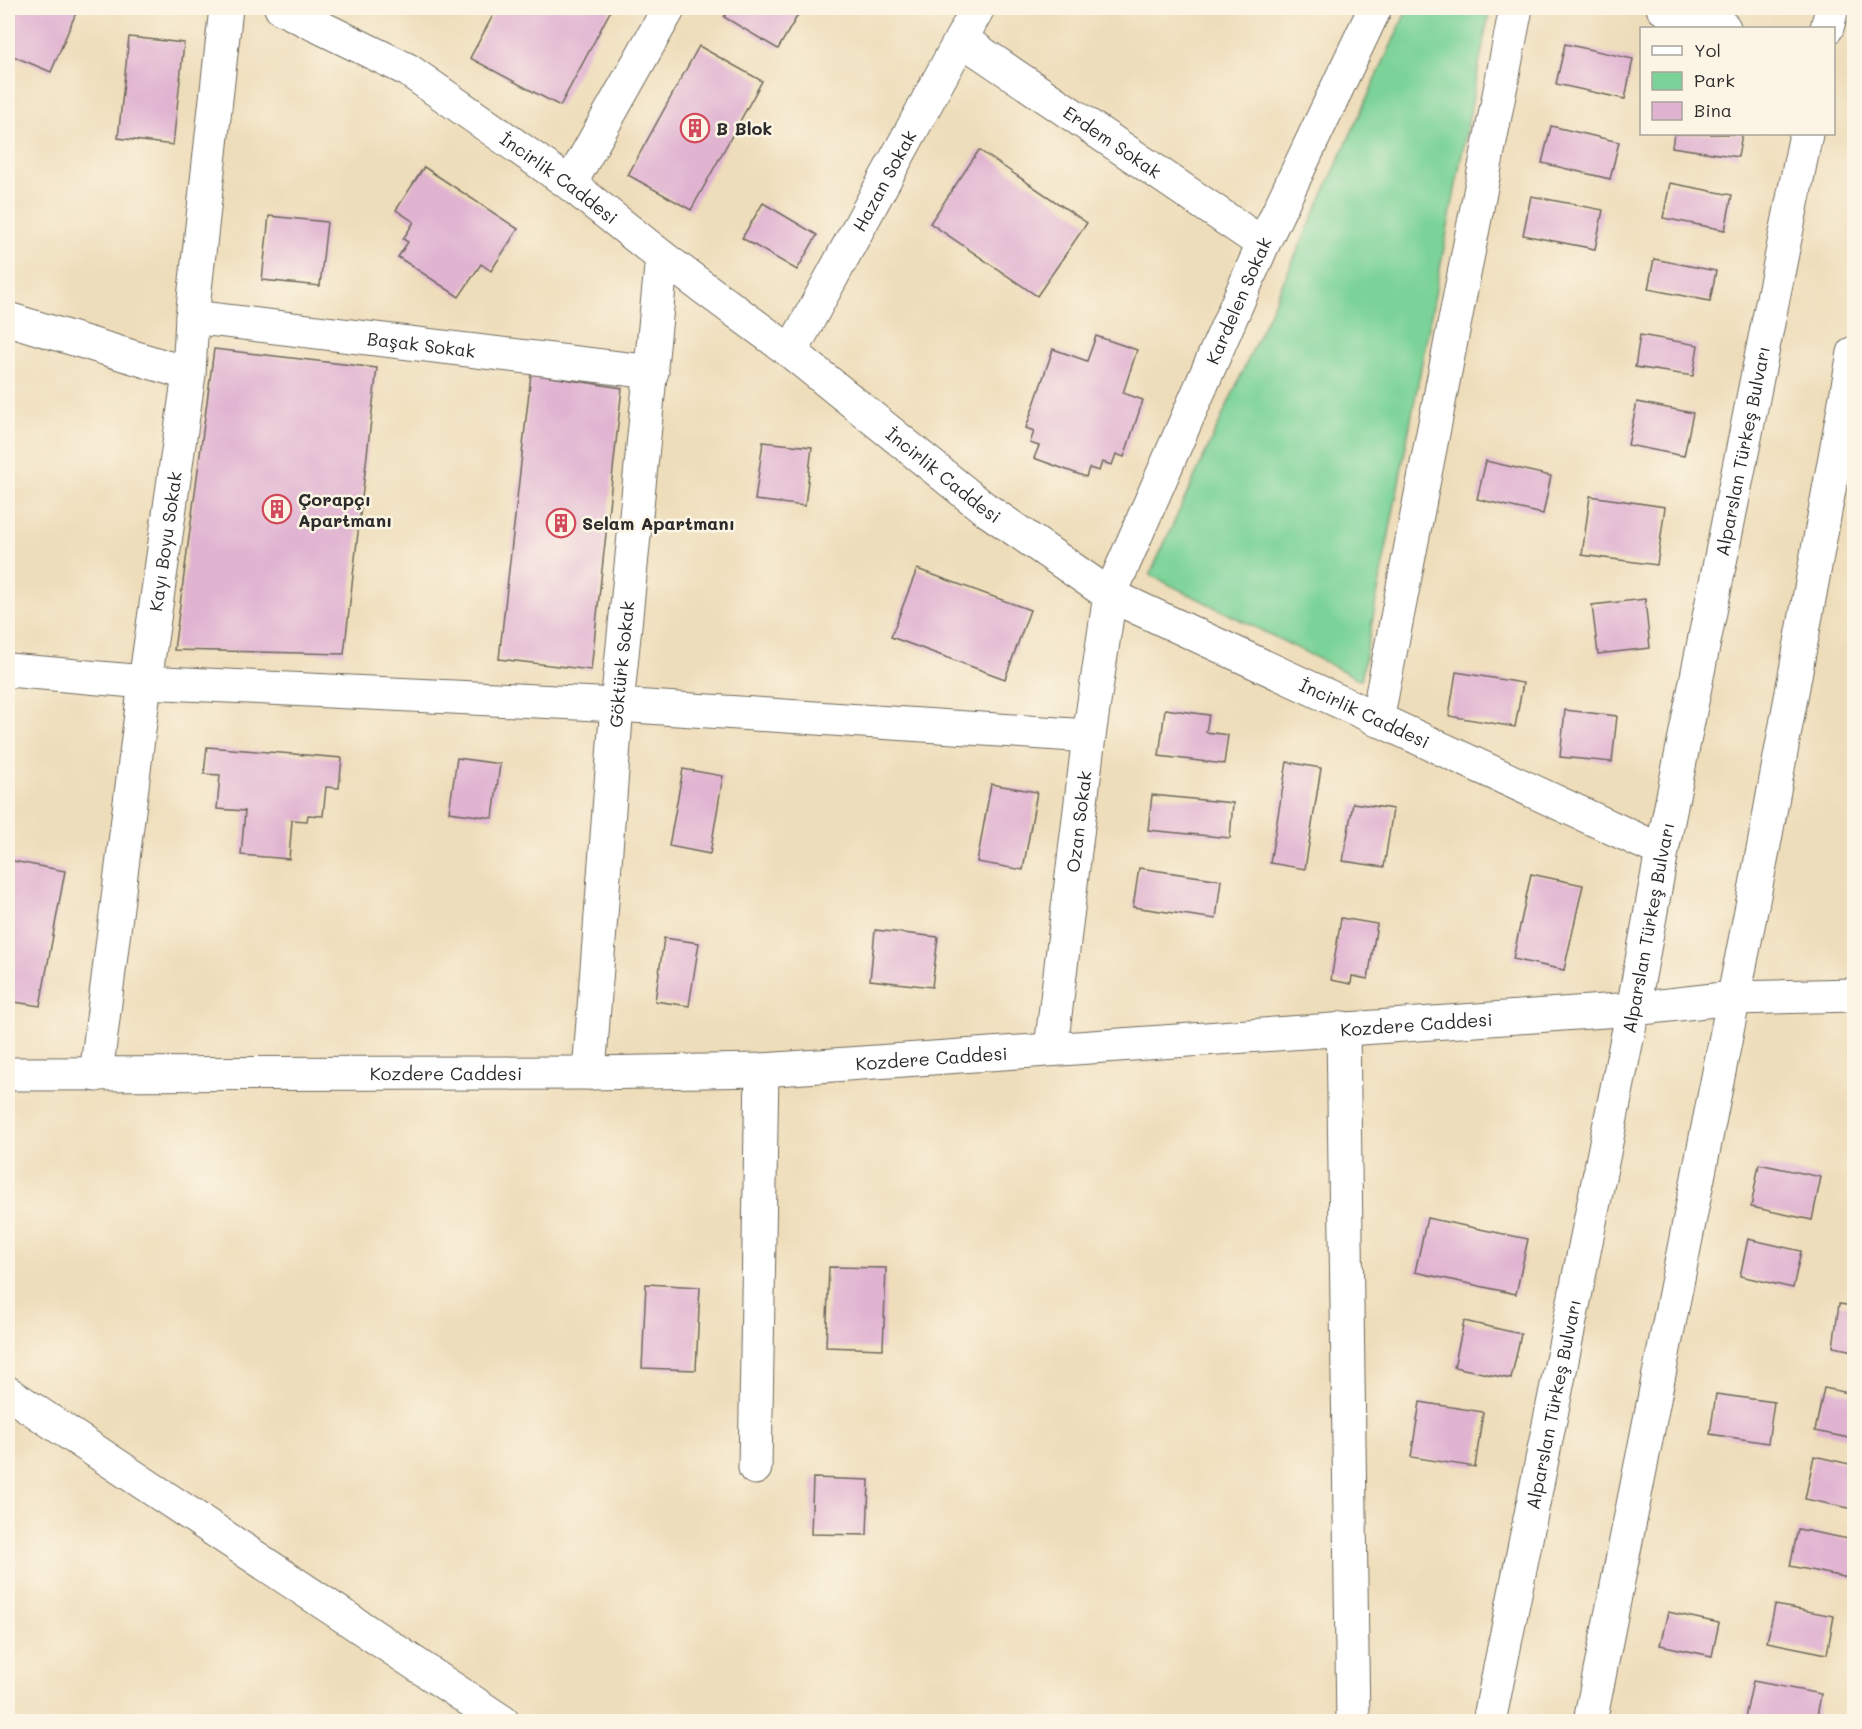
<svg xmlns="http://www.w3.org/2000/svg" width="1862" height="1729" font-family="Mali,sans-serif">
<rect width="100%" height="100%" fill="#fcf5e5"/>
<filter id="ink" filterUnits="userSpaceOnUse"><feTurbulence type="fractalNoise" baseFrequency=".0167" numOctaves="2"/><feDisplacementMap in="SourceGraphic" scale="12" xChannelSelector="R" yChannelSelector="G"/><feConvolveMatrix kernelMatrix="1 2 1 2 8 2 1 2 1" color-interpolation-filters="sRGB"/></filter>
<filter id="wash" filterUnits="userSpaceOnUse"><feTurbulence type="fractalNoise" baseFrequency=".008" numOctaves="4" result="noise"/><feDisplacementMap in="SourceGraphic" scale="24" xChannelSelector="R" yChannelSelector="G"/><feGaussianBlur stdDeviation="1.35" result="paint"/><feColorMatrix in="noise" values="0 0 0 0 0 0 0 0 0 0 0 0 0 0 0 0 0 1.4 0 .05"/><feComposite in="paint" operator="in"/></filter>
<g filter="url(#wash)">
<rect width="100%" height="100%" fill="#eeddba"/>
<polygon fill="#7bd399" stroke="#537f62" stroke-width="1.5" points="1408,8 1490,8 1361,680 1150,575"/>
<g id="blocks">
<g fill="#e0b3d1">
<polygon points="8,8 78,8 51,72 8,54"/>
<polygon points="497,8 612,8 560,106 470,58"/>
<polygon points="729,8 802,8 778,49 724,17"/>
<polygon points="129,37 184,43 173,145 118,138"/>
<polygon points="1565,44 1633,59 1625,99 1556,84"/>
<polygon points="699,46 762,81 691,210 628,175"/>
<polygon points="1551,126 1619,142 1610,179 1542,163"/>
<polygon points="1674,134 1742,134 1738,157 1672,147"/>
<polygon points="979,150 1087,223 1037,296 930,223"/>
<polygon points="424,167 518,229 491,271 481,264 459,297 398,257 408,242 403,239 414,222 396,210"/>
<polygon points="1670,183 1732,195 1725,230 1663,218"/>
<polygon points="1531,196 1603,210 1595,249 1523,235"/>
<polygon points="763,203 817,235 797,270 742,238"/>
<polygon points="269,216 327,222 320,286 262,280"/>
<polygon points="1654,259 1716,271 1710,301 1648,289"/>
<polygon points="1640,335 1698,345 1693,376 1635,367"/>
<polygon points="1096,336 1137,350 1123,393 1143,400 1124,457 1116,454 1112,465 1102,462 1099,471 1089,468 1086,477 1034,458 1039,446 1030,443 1034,431 1026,428 1053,349 1087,361"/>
<polygon points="214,349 377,368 344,654 174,650"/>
<polygon points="531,374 622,388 591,670 499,659"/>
<polygon points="1637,402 1693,413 1684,456 1628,445"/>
<polygon points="763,442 812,447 805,506 755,500"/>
<polygon points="1486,461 1551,476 1543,514 1477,499"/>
<polygon points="1590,496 1665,507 1657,565 1582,555"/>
<polygon points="917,569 1030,610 1005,679 891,637"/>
<polygon points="1645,599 1650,648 1598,654 1592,605"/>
<polygon points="1456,672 1523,683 1515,727 1449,716"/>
<polygon points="1165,709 1209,715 1206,732 1228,735 1224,764 1159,756"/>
<polygon points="1565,710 1617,716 1612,762 1560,757"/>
<polygon points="207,747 342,758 339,788 326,787 323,816 308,815 307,821 292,820 289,859 241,855 245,811 217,809 220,775 204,774"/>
<polygon points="457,758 500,764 493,818 449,812"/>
<polygon points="1287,762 1321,768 1305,869 1270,863"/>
<polygon points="683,769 723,776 710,854 669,846"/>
<polygon points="991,784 1037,792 1023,870 977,862"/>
<polygon points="1152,795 1233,803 1230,838 1148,830"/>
<polygon points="1353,803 1393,809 1384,867 1343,861"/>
<polygon points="8,860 65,871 40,1006 8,1001"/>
<polygon points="1139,868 1221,880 1216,919 1133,907"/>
<polygon points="1531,874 1583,885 1564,970 1513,959"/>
<polygon points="1341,918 1377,924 1368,979 1352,976 1351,984 1331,980"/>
<polygon points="875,930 938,937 932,987 870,980"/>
<polygon points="664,938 699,943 689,1006 655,1001"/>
<polygon points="1759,1164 1821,1177 1812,1220 1751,1207"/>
<polygon points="1427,1218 1528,1239 1516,1294 1415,1272"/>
<polygon points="1748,1239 1801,1251 1793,1288 1740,1276"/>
<polygon points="829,1267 886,1268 883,1349 826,1347"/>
<polygon points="646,1284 700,1287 696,1370 642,1368"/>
<polygon points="1839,1304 1854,1306 1854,1351 1833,1347"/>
<polygon points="1464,1321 1521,1334 1511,1379 1454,1367"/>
<polygon points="1824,1388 1854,1394 1854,1439 1815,1431"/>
<polygon points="1716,1394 1774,1402 1768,1443 1710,1434"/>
<polygon points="1420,1402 1483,1412 1475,1467 1411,1457"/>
<polygon points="1814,1456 1854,1465 1854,1509 1805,1499"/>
<polygon points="813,1478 869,1480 867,1535 811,1534"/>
<polygon points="1798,1529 1854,1540 1854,1579 1790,1566"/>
<polygon points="1775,1605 1834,1616 1827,1654 1767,1642"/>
<polygon points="1668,1612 1719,1623 1712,1656 1660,1645"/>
<polygon points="1753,1681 1821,1694 1816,1722 1762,1722 1745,1718"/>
</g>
</g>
</g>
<g filter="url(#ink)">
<use href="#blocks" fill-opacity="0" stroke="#6f695d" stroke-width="1.5"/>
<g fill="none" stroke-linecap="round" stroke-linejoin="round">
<g stroke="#6f695d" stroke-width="35">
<g id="minor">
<polyline points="1663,8 1724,28"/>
<path id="s1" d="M961,39L1263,244"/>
<polyline points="570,184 669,8"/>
<path id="s2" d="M192,317L652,372"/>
<polyline points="8,319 189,374"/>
<path id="s3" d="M791,352L978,8"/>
<polyline points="8,670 145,682 617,705 1089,736"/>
<polyline points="1377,720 1516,8"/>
<polyline points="1343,1028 1353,1722"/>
<path id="s4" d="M1051,1048L1089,736L1110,595L1263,244L1375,8"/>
<path id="s5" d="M589,1073L617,705L662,257"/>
<path id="s6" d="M96,1075L145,682L189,374L192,317L226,8"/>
<polyline points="8,1393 503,1722"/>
<polyline points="755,1468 762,1070"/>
</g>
</g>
<g stroke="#6f695d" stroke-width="35">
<g id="tertiary">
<path id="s7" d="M281,8L408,70L570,184L662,257L791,352L984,508L1110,595L1662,851"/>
<path id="s8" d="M8,1074L589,1073L762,1070L1633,1009L1732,998L1854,995"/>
</g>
</g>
<g stroke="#6f695d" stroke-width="35">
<g id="secondary">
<polyline points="1827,28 1832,8"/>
<path id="s9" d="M1489,1722L1633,1009L1662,851L1806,134"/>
<polyline points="1590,1722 1764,845 1854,353"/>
</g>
</g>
<use href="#minor" stroke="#fff" stroke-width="33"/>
<use href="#tertiary" stroke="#fff" stroke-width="33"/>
<use href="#secondary" stroke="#fff" stroke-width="33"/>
</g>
</g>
<defs>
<g id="building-ring" transform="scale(1.5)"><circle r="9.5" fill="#fcf5e5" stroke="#d1495b" stroke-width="1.5"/><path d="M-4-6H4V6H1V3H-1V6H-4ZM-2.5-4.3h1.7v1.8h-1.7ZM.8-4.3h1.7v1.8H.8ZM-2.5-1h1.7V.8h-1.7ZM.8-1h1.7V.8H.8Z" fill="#d1495b"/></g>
</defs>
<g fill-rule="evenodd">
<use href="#building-ring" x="695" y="128"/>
<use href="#building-ring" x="277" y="509"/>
<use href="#building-ring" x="561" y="523"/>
</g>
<g text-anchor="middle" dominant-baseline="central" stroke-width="5" stroke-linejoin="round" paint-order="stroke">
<g font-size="18" font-weight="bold" fill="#2b2b2b" stroke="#fcf5e5" text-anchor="start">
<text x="716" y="128">B Blok</text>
<text x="298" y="499">Çorapçı<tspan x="298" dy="21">Apartmanı</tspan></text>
<text x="582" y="523">Selam Apartmanı</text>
</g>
<g font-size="18" fill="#2b2b2b" stroke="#fcf5e5">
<text stroke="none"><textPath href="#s1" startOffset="183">Erdem Sokak</textPath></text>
<text stroke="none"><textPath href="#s7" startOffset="327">İncirlik Caddesi</textPath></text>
<text stroke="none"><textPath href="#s3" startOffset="195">Hazan Sokak</textPath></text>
<text stroke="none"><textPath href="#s4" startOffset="778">Kardelen Sokak</textPath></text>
<text stroke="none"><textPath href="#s2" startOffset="231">Başak Sokak</textPath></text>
<text stroke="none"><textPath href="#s9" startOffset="1296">Alparslan Türkeş Bulvarı</textPath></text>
<text stroke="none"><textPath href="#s7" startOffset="813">İncirlik Caddesi</textPath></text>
<text stroke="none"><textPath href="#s6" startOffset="538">Kayı Boyu Sokak</textPath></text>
<text stroke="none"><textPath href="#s5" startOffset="410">Göktürk Sokak</textPath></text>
<text stroke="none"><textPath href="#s7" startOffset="1299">İncirlik Caddesi</textPath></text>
<text stroke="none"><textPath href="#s4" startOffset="228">Ozan Sokak</textPath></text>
<text stroke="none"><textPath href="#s9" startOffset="810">Alparslan Türkeş Bulvarı</textPath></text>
<text stroke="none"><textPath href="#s8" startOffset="1410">Kozdere Caddesi</textPath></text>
<text stroke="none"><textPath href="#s8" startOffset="924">Kozdere Caddesi</textPath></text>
<text stroke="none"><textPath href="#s8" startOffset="438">Kozdere Caddesi</textPath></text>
<text stroke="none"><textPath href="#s9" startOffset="324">Alparslan Türkeş Bulvarı</textPath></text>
</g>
</g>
<rect width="1862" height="1729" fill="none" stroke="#fcf5e5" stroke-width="30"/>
<rect x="1640" y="27" width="195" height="108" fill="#fcf5e5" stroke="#a8a49b" stroke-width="1.5"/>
<rect x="1652" y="46" width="30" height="9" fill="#ffffff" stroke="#a8a49b" stroke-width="1.5"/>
<text x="1694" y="57" font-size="18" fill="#2b2b2b">Yol</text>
<rect x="1652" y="72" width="30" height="18" fill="#7bd399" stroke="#a8a49b" stroke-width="1.5"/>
<text x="1694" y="87" font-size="18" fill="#2b2b2b">Park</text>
<rect x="1652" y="102" width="30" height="18" fill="#e0b3d1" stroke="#a8a49b" stroke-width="1.5"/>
<text x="1694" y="117" font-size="18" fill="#2b2b2b">Bina</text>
</svg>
